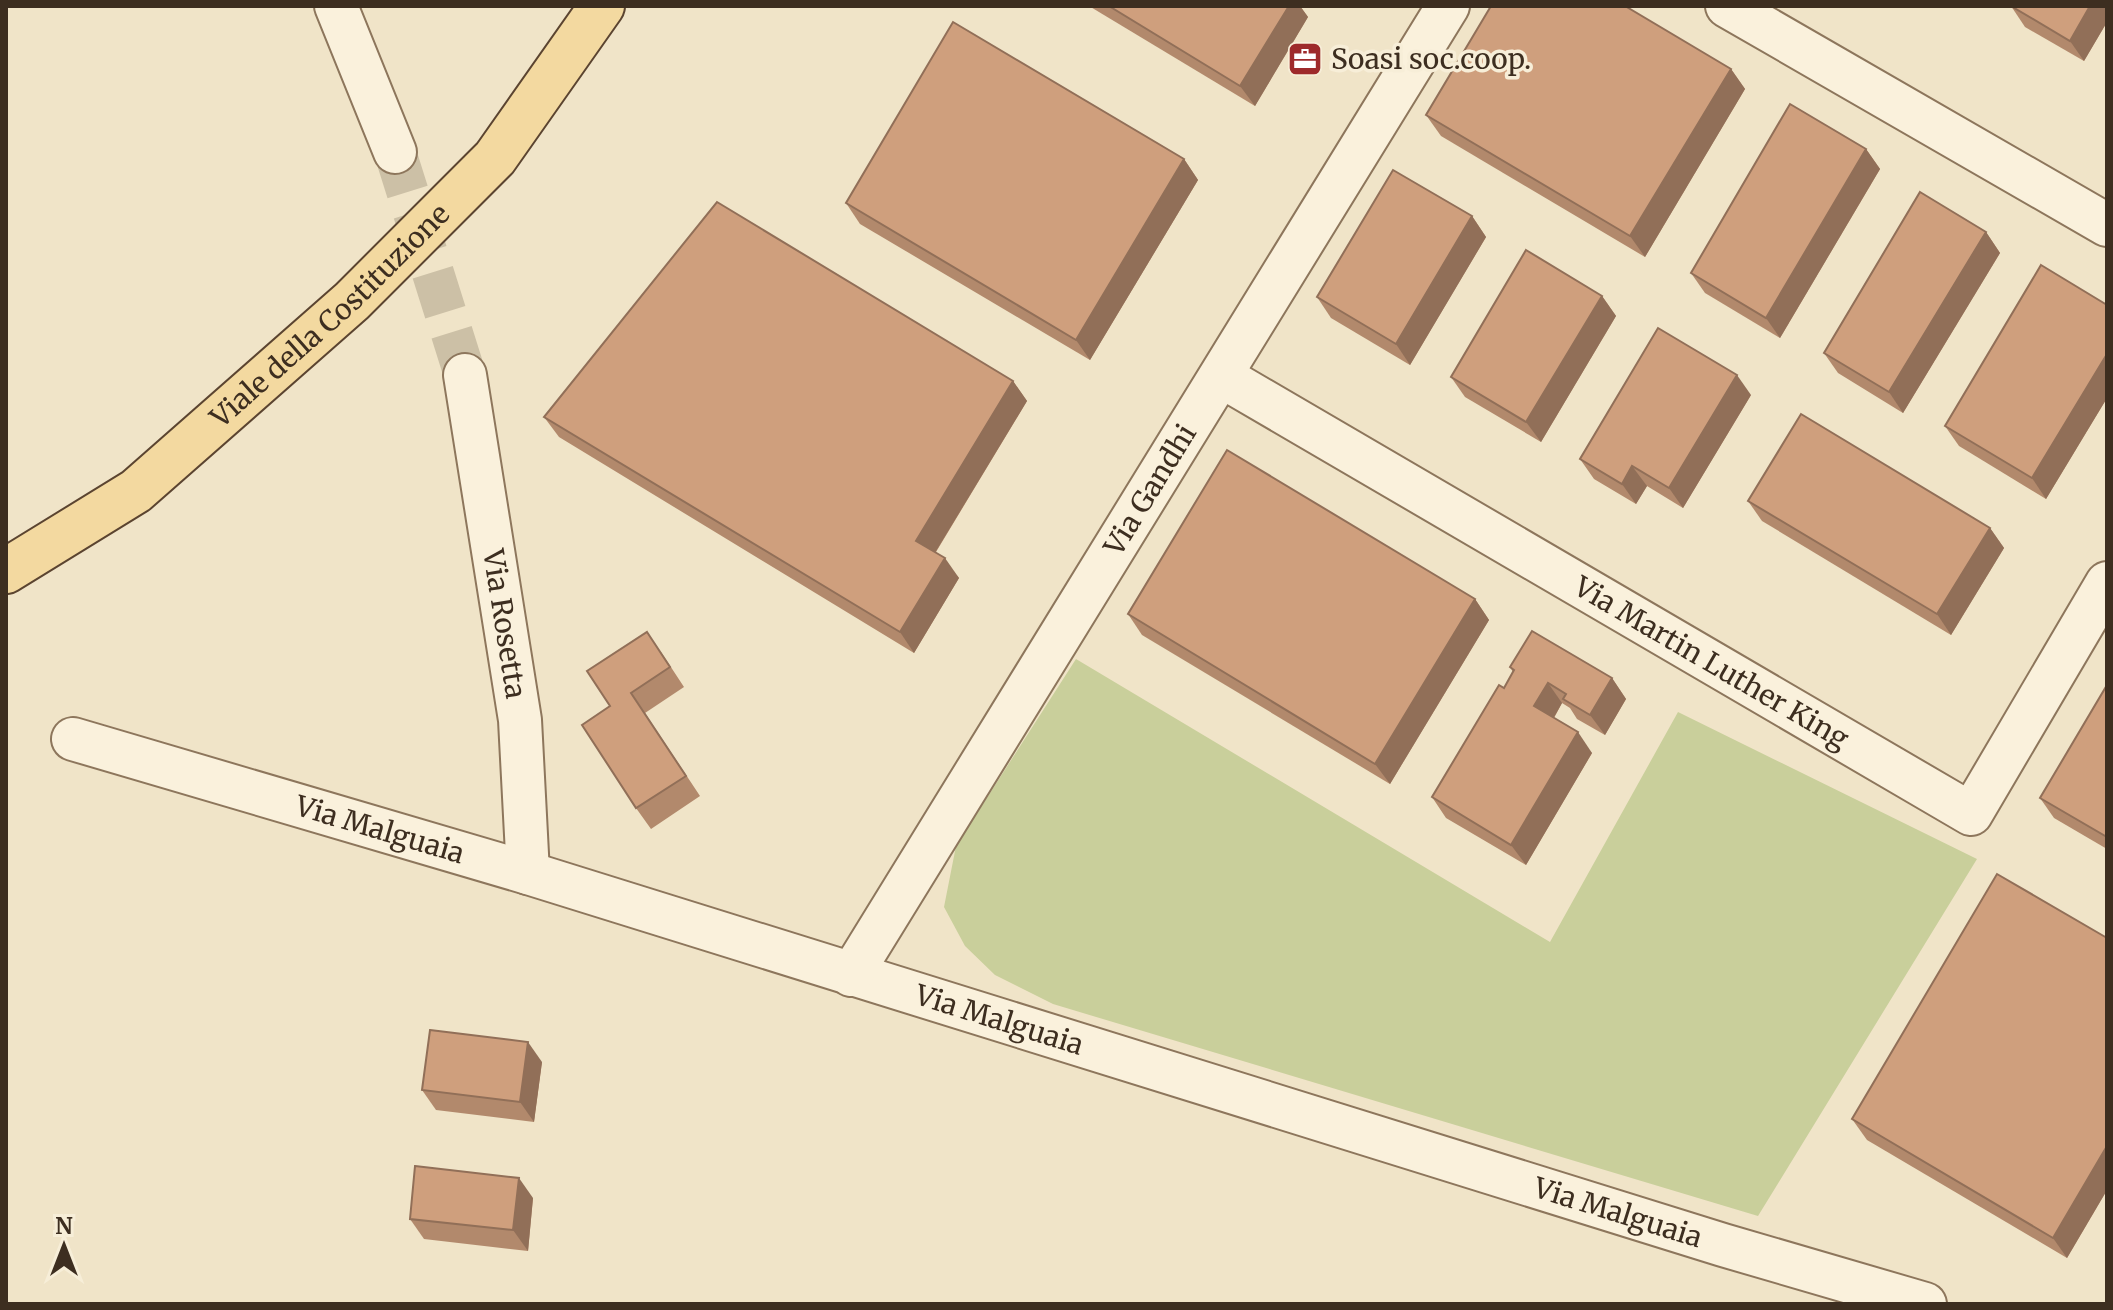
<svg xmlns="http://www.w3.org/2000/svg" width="2113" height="1310" font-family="Merriweather,serif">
<rect width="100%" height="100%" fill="#f0e4c8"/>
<polygon fill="#c9cf9b" points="1076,659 1550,942 1678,712 1977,859 1758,1216 1053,1004 995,975 965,946 944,907 956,846"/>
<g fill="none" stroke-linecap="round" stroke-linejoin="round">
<polyline stroke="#ccc0a6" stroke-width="42" stroke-dasharray="42 21" stroke-linecap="butt" points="395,152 465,375"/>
<g stroke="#8d765c" stroke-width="46">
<g id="street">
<polyline points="336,6 395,152"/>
<polyline points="1727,6 2107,225"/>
<path id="s1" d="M465,375L520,720L528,873"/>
<path id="s2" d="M1221,376L1971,814L2107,583"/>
<path id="s3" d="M73,739L528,873L1723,1245L1925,1304"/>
<path id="s4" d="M851,975L1448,6"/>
</g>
</g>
<g stroke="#5b4430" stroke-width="48">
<g id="primary">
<path id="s5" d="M6,571L136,491L352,301L495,158L602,6"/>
</g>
</g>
<use href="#street" stroke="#faf1dc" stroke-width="42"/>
<use href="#primary" stroke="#f3d9a0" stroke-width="44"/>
</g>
<g fill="#b2896c">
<polygon points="1089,6 1300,6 1308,17 1255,106"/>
<polygon points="2011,6 2107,6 2107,22 2084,61 2025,27"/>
<polygon points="1731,69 1745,89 1645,257 1441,136 1426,115"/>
<polygon points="1866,149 1880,169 1780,338 1705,293 1691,273"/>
<polygon points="1184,159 1198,180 1090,360 860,224 846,203"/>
<polygon points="1472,216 1486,237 1410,365 1331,318 1317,297"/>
<polygon points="1986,232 2000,253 1903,413 1838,373 1824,353"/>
<polygon points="1602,296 1616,316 1541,442 1465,397 1451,377"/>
<polygon points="2107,305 2107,398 2046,499 1959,446 1945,426"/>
<polygon points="1013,381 1027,401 936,552 959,578 914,653 559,437 544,417"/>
<polygon points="1751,395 1683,508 1647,486 1636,504 1594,479 1580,459"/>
<polygon points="1748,501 1990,528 2004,548 1951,635 1762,521"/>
<polygon points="1475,599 1489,620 1390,784 1142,635 1128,614"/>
<polygon points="661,652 684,687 645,713 700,796 651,829 636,808 610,706"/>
<polygon points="1510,667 1612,678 1626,699 1605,735 1577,719 1570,708 1562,703 1554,718 1592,753 1526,865 1446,818 1432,797 1504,688 1513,672"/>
<polygon points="2107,685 2107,849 2054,818 2040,798"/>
<polygon points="2107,938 2107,1190 2067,1258 1867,1140 1852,1119"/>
<polygon points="542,1062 534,1122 436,1110 422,1090"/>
<polygon points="533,1198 528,1251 424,1239 410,1219"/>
</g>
<g fill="#916f58">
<polygon points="1289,6 1300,6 1308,17 1255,106 1240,86"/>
<polygon points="2090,6 2107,6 2107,22 2084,61 2070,41"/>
<polygon points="1731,69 1745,89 1645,257 1630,236"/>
<polygon points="1866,149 1880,169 1780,338 1766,318"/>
<polygon points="1184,159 1198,180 1090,360 1076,340"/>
<polygon points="1472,216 1486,237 1410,365 1396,344"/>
<polygon points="1986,232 2000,253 1903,413 1889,392"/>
<polygon points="1602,296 1616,316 1541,442 1526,422"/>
<polygon points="2107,354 2107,398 2046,499 2032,478"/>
<polygon points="1737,375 1751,395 1683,508 1669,488"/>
<polygon points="1013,381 1027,401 930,561 916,541"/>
<polygon points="1632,466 1647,486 1636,504 1622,484"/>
<polygon points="1990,528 2004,548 1951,635 1937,614"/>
<polygon points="945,558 959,578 914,653 900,632"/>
<polygon points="1475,599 1489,620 1390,784 1375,764"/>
<polygon points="1612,678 1626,699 1605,735 1590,715"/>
<polygon points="1548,683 1562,703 1549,726 1534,706"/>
<polygon points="1578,732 1592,753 1526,865 1511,845"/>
<polygon points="528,1042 542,1062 534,1122 520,1102"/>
<polygon points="2107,1146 2107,1190 2067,1258 2053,1238"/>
<polygon points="519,1178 533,1198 528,1251 513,1230"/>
</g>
<g fill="#cf9f7d" stroke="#916f58" stroke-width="2">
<polygon points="1109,6 1289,6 1240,86"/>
<polygon points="1491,6 1625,6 1731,69 1630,236 1426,115"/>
<polygon points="2011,6 2090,6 2070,41"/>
<polygon points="953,22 1184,159 1076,340 846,203"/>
<polygon points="1790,104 1866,149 1766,318 1691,273"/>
<polygon points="1393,170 1472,216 1396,344 1317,297"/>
<polygon points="1920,192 1986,232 1889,392 1824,353"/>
<polygon points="717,202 1013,381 916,541 945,558 900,632 544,417"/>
<polygon points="1526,250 1602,296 1526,422 1451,377"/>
<polygon points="2041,265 2107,305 2107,354 2032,478 1945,426"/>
<polygon points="1658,328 1737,375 1669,488 1632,466 1622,484 1580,459"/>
<polygon points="1801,414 1990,528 1937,614 1748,501"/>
<polygon points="1227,450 1475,599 1375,764 1128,614"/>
<polygon points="1532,631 1612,678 1590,715 1563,699 1566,694 1548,683 1534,706 1578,732 1511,845 1432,797 1499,685 1504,688 1514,670 1510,667"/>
<polygon points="647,632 670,667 631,693 686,776 636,808 582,725 610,706 587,671"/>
<polygon points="2107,685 2107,837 2040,798"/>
<polygon points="1997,874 2107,938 2107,1146 2053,1238 1852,1119"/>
<polygon points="430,1030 528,1042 520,1102 422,1090"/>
<polygon points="415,1166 519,1178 513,1230 410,1219"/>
</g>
<defs>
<g id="office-square" transform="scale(1.8)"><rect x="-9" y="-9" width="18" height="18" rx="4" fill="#9e2a2b" stroke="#f7eed8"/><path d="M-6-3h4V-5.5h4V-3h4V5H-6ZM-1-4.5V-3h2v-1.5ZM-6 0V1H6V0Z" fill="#fff"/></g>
</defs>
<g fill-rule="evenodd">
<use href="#office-square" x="1305" y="59"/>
</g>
<g text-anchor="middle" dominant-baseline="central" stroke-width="7" stroke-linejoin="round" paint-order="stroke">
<g font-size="28" fill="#3d2e20" stroke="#f7eed8" text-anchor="start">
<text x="1331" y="59">Soasi soc.coop.</text>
</g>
<g font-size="28" fill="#3d2e20" stroke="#f7eed8">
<text stroke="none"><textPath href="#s5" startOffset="414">Viale della Costituzione</textPath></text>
<text stroke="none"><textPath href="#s4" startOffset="570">Via Gandhi</textPath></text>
<text stroke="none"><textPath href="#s1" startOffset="252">Via Rosetta</textPath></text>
<text stroke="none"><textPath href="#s2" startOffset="568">Via Martin Luther King</textPath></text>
<text stroke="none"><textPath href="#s3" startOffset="320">Via Malguaia</textPath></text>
<text stroke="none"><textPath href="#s3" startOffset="968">Via Malguaia</textPath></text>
<text stroke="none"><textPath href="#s3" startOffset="1616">Via Malguaia</textPath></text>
</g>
</g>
<rect width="2113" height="1310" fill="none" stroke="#3d2e20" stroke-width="16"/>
<g transform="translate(64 1246)" stroke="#f7eed8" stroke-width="6" paint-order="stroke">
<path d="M0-6L14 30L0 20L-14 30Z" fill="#3d2e20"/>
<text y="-12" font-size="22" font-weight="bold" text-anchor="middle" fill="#3d2e20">N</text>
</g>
</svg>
